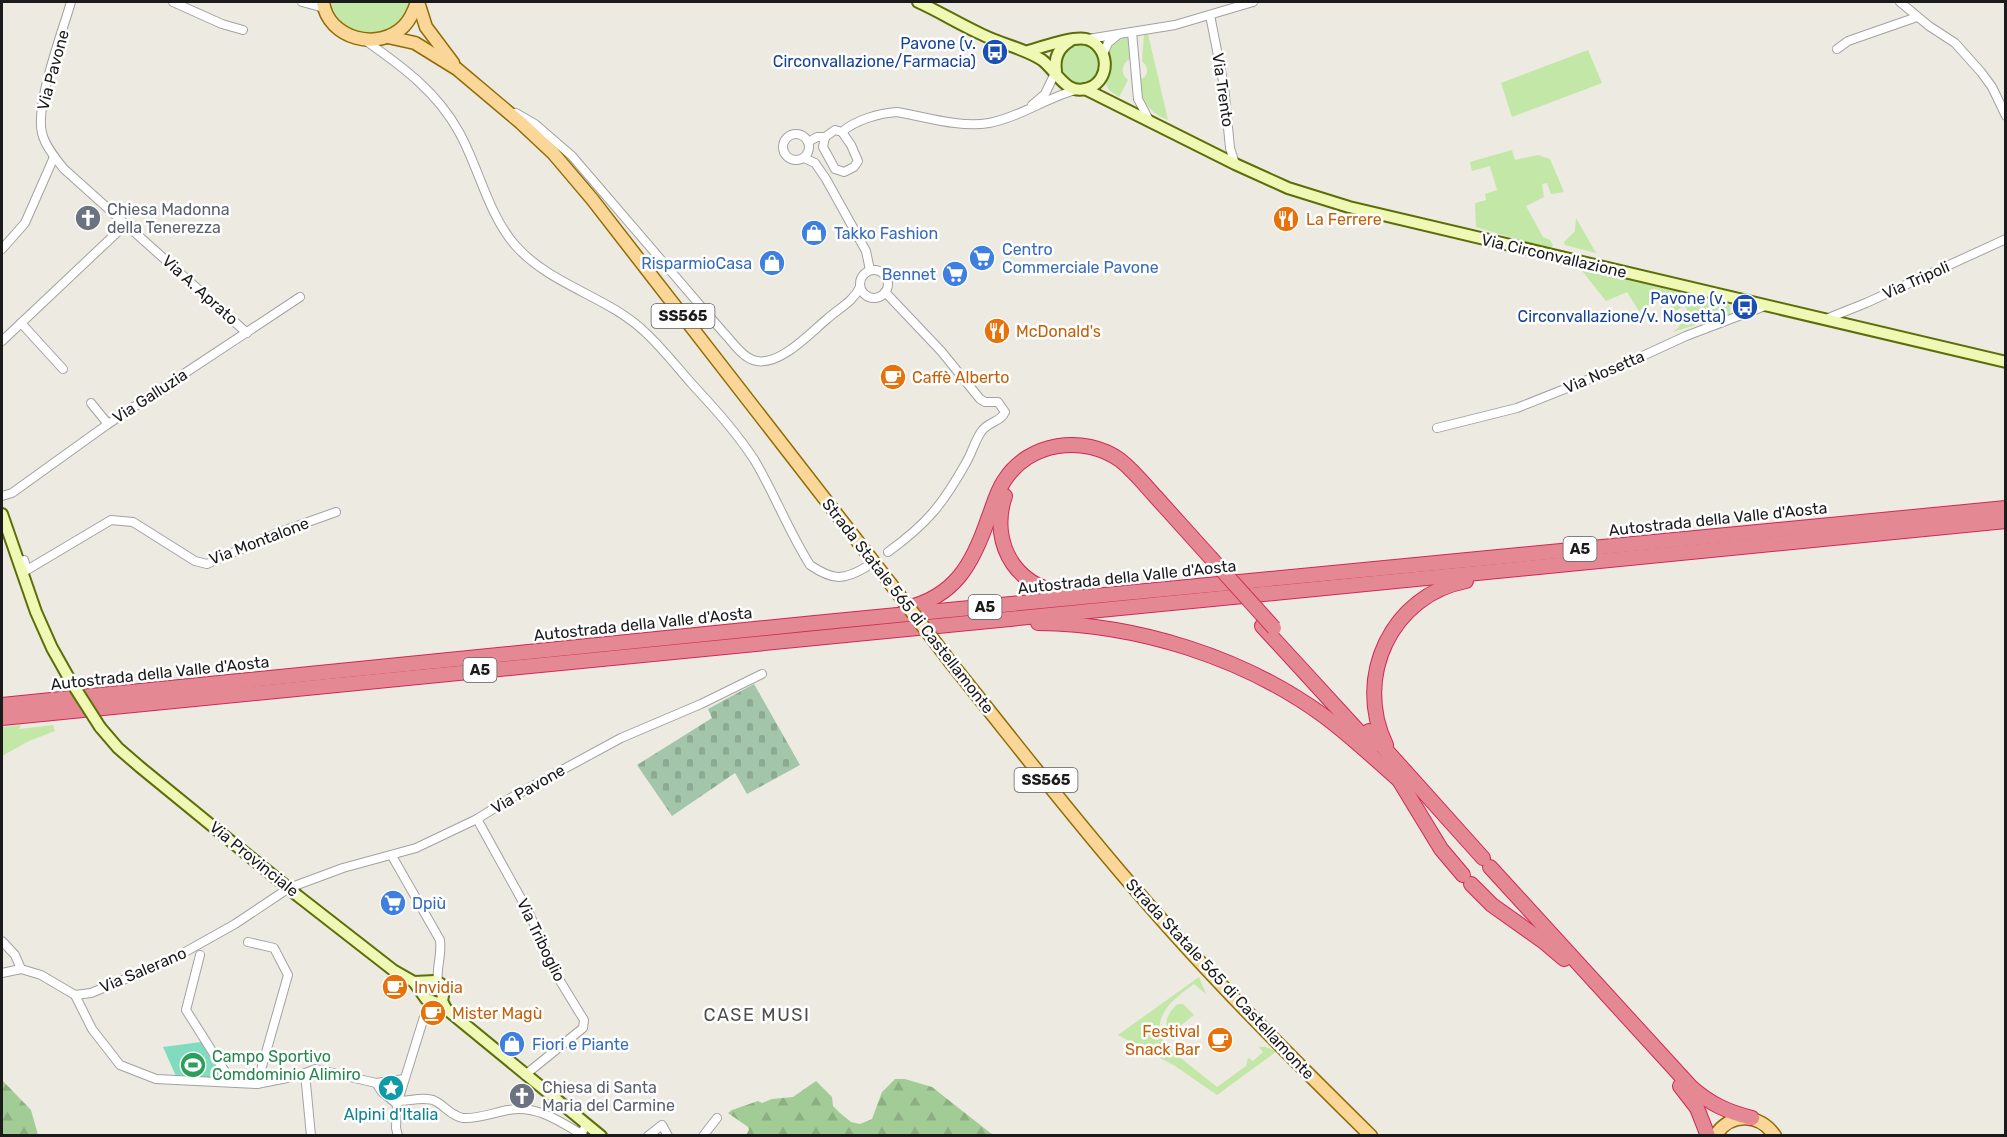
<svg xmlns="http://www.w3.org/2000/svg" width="2007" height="1137" font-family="Rubik,sans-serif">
<defs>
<pattern id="forest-firs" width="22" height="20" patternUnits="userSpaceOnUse" patternTransform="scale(1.5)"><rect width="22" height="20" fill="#a2cc96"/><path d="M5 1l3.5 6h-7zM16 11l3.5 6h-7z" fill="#8baf81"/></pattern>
<pattern id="cemetery-stones" width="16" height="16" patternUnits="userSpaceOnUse" patternTransform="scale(1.5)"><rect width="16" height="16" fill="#a3c5aa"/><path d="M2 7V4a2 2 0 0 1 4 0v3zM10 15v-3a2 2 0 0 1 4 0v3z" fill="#8ca992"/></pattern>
</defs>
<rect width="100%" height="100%" fill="#edeae1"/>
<g fill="#c2e7a7">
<path d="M330,2H409C398,45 343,43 330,2Z"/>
<path d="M1148,34L1168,120C1149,113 1141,100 1138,80L1145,77C1149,70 1147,66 1142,61L1144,35Z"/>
<path d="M1128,37L1130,59C1121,64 1120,74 1128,80L1119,97L1109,90L1106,84L1111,67L1109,50L1116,41Z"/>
<circle cx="1080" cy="64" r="21"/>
<polygon points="1588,50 1602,83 1512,117 1501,83"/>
<polygon points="1512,150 1515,160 1538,155 1550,159 1564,192 1551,194 1547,183 1542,184 1544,197 1526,206 1543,237 1550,240 1553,245 1550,249 1476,227 1475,203 1486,200 1485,194 1497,190 1490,166 1472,171 1470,162"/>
<polygon points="1576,218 1596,253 1565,245 1564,242 1575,231"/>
<polygon points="1579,267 1730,305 1730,314 1673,332 1679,327 1681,315 1687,310 1685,305 1674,312 1666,298 1656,303 1654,301 1639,311 1627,292 1606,301"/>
<polygon points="21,725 19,729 53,725 55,731 29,741 2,756 2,727"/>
<path d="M1199,977L1206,994L1194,984C1173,999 1146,1019 1168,1048L1217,1087L1246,1066L1248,1058L1253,1061L1263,1052L1259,1047H1265L1277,1051L1217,1095L1175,1066L1118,1035Z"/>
<path d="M1178,1004H1183L1194,1015L1175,1030H1171L1167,1027C1165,1018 1171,1009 1178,1004Z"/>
</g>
<g fill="url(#forest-firs)">
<polygon points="895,1079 905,1079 932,1087 993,1135 746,1135 749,1130 748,1127 728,1113 732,1110 758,1101 762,1103 772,1099 793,1097 816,1081 832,1097 833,1106 840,1113 851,1122 860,1124 872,1119 882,1092"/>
<polygon points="2,1080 31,1110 38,1135 2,1135"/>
</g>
<polygon fill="url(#cemetery-stones)" points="754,684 800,765 747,794 735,773 672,816 637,765 712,718 708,709"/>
<polygon fill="#80dbbf" points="201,1042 222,1078 176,1076 163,1047"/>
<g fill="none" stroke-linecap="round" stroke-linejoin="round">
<g stroke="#a2a2a2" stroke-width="9">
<polygon id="pedestrian" points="393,1083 398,1085 394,1095 390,1097 387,1095 386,1091 388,1085"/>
</g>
<g stroke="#a2a2a2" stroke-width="10">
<g id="minor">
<path d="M71,2C62,33 35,104 42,133C45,146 56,159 64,169L247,333"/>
<polyline points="173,2 222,24 243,30"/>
<polyline points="302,2 324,8"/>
<polyline points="1900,2 1929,26 1955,43 1981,72 1992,87 2006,116"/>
<polyline points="1210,15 1224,86 1230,148 1235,164"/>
<polyline points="1132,32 1138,99 1149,120"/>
<polyline points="1088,39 1175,25 1253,2"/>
<path d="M366,41C403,67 437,92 459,132C479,168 488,214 515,245C551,286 608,296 646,333C663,349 677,367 692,384C715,409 737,433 755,461C775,495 789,532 810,565C832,580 843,581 866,567"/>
<polyline points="1837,49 1848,41 1917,17"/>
<polyline points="1103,54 1108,43 1119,34"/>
<polyline points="1032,105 1045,94 1056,71"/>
<path d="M516,113L535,124L572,156L723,332C732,341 741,356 753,360C778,369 811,332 827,319C839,308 853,302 860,287"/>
<circle cx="796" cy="147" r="13"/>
<polyline points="825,137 823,147 835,169 844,172 854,167 858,161 851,145 842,132"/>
<path d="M808,142L817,137H825L835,130L842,132C855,120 880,113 897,112C926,117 960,128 989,123C1020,117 1046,98 1076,90"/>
<polyline points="804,158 815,163 826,179 866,251 870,270"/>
<polyline points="2,249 25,223 54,157"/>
<circle cx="874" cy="284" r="14"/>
<path d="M885,292L941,351L980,399L985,402H998L1005,412C1001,422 987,422 981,432C975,441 972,452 967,461C943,504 928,523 888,552"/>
<polyline points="1826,319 1866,303 2006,239"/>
<polyline points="21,323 63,369"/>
<polyline points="2,341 126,224"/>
<polyline points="91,403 108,424"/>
<polyline points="1437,428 1517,408 1610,371 1686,336 1765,306"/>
<polyline points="2,496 12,493 108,424 300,297"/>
<polyline points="24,560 27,570 111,520 133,522 195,561 207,564 277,533 336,512"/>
<polyline points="477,819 529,913 557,976 584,1020 583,1028 525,1075"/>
<path d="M392,856L440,940C442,956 436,968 438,982"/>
<polyline points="2,941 15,955 21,969 41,975 75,995 91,993 169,961 235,924 289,888 343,868 416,848 477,819 514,796 621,738 701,704 762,674"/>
<polyline points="248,942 274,948 288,975 257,1084"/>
<polyline points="200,955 186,1010 231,1081"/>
<polyline points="2,973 21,969"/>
<polyline points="75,995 92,1029 120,1065 156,1079 257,1084 297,1076 316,1069 376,1083 382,1092 397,1104 429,1001"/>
<polyline points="305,1073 311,1136"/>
<polyline points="376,1083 404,1079"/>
<path d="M398,1101C409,1101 426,1096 435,1101C445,1106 451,1116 463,1118C478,1119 493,1113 508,1110C536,1105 558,1120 581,1134L587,1124"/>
<polyline points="397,1104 396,1128 398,1136"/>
<polyline points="648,1136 662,1125 668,1136"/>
<polyline points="703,1136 717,1118"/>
</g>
</g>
<g stroke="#5b6e07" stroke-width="14">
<g id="secondary">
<path d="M918,2C940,12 961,25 983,35C1003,45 1024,48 1042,60C1057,71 1066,97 1089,88C1112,79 1109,45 1086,39C1072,36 1043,47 1028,51"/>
<path d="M1056,71C1054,58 1058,48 1070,41"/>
<polyline points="1085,89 1235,164 1288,188 1349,207 2006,362"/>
<polyline points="2,514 36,612 52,648 70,680"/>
<polyline points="100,727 118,748 140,767 298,896 393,970 414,982 426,999 440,1004 601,1136"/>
<polyline points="414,982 435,981 441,984 444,990 442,1001 446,1009"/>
</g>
</g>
<g stroke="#906c03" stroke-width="15">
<g id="primary">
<path d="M323,2C328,39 379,52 404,26C411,19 414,11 417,2"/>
<polyline points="418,2 426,27 453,63"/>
<polyline points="388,37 415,43 457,69 521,123 553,153 592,199 890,583"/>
<path d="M951,663C1014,741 1075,821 1141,896C1213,980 1292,1058 1371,1136"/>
<path d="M1715,1136C1730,1112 1760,1113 1775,1136"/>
</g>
</g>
<g stroke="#d22755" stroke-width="16">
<g id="motorway">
<path d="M1005,496C988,545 1020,596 1075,592"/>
<path d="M906,608C955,597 973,563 988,519C993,507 996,493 1004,481C1028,442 1084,434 1120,460C1133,470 1144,484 1155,496C1173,516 1192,537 1210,557"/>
<path d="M1038,623C1137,624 1243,657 1324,716C1351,736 1375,759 1400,781"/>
<polyline points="1262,626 1372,746"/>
<polyline points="2,705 815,623 2006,508"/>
<polyline points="2,718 2006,521"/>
<polyline points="1369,731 1483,858"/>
<path d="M1386,745C1353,677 1392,595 1466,581"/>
<polyline points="1396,775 1441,849 1463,875"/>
<path d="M1490,867L1691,1087C1710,1104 1728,1112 1752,1118"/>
<polyline points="1471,884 1492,905 1544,942 1564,959"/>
<polyline points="1680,1086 1697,1108 1708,1136"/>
</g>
</g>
<use href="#pedestrian" stroke="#fff" stroke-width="6"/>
<use href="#minor" stroke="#fff" stroke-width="8"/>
<use href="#secondary" stroke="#eff8b4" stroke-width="10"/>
<use href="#primary" stroke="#fad799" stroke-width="12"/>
<use href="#motorway" stroke="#e48993" stroke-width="14"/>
<g stroke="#5b6e07" stroke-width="14" stroke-linecap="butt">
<polyline id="secondary-bridge" points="70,680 100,727"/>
</g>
<g stroke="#906c03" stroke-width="15" stroke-linecap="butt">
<polyline id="primary-bridge" points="890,583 951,663"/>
</g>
<g stroke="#d22755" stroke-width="16" stroke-linecap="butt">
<polyline id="motorway-bridge" points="1210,557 1274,628"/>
</g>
<use href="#secondary-bridge" stroke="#eff8b4" stroke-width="10"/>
<use href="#primary-bridge" stroke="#fad799" stroke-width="12"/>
<use href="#motorway-bridge" stroke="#e48993" stroke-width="14"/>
</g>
<defs>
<g id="bus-disc" transform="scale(1.35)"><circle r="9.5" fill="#1a4fb4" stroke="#fff"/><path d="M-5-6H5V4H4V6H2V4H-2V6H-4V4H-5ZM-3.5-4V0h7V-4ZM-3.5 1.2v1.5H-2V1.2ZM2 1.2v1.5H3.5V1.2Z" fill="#fff"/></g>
<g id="church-disc" transform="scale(1.35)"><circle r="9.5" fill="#6b7280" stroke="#fff"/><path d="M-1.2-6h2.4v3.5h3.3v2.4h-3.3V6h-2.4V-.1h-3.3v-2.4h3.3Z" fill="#fff"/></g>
<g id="restaurant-disc" transform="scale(1.35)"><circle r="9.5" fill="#e8710a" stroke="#fff"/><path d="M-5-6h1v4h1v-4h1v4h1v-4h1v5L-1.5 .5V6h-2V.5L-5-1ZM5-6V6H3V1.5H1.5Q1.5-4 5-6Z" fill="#fff"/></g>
<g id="shop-disc" transform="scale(1.35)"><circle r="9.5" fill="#3f7fe0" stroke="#fff"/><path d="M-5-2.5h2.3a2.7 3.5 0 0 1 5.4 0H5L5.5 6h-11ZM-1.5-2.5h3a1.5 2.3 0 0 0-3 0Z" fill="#fff"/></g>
<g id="supermarket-disc" transform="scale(1.35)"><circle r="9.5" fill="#3f7fe0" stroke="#fff"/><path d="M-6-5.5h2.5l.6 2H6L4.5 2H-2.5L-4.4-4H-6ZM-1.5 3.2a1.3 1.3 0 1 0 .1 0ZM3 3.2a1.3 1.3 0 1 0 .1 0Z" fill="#fff"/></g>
<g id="cafe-disc" transform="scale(1.35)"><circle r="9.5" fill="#e8710a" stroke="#fff"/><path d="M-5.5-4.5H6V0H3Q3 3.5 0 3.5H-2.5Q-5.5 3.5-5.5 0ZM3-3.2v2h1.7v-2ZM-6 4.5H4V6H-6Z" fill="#fff"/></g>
<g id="stadium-disc" transform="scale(1.35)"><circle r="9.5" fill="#2e9e5b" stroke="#fff"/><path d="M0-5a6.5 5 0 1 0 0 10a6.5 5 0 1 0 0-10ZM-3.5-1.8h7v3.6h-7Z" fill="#fff"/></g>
<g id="sight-disc" transform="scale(1.35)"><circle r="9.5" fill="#0f9aa8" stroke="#fff"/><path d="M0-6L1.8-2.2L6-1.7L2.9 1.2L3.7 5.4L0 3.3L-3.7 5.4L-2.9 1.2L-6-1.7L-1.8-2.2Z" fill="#fff"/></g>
</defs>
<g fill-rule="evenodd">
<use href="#bus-disc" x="995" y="52"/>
<use href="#church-disc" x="88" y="218"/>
<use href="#restaurant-disc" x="1286" y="219"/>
<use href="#shop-disc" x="814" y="233"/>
<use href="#supermarket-disc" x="982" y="258"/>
<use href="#shop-disc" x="772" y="263"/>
<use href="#supermarket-disc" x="955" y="274"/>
<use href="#bus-disc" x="1745" y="307"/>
<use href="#restaurant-disc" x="997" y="331"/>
<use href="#cafe-disc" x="893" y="377"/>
<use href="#supermarket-disc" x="393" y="903"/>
<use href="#cafe-disc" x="395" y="987"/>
<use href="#cafe-disc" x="433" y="1013"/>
<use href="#cafe-disc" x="1220" y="1040"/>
<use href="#shop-disc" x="512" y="1044"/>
<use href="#stadium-disc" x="193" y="1065"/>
<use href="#sight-disc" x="391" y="1088"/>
<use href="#church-disc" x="522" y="1096"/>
</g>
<g text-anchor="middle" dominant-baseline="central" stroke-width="5" stroke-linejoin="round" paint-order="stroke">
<g fill="#fff" stroke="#5f5f5f" stroke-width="1.5">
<rect x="651.5" y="304" width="63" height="24" rx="4.5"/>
<rect x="1563.5" y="537" width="33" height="24" rx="4.5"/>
<rect x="968.5" y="595" width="33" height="24" rx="4.5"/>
<rect x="463.5" y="658" width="33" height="24" rx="4.5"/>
<rect x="1014.5" y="768" width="63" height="24" rx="4.5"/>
</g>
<g font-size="15" font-weight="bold" fill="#1b1b1b">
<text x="683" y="316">SS565</text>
<text x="1580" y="549">A5</text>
<text x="985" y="607">A5</text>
<text x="480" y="670">A5</text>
<text x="1046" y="780">SS565</text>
</g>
<g font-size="16" fill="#164399" stroke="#fff" text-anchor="end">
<text x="976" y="43">Pavone (v.<tspan x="976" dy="18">Circonvallazione/Farmacia)</tspan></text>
<text x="1726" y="298">Pavone (v.<tspan x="1726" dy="18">Circonvallazione/v. Nosetta)</tspan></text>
</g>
<g font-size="16" fill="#1b1b1b" stroke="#fff">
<text transform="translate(53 70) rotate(-75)">Via Pavone</text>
<text transform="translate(1223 90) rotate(82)">Via Trento</text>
<text transform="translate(1554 256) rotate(13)">Via Circonvallazione</text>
<text transform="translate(1916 280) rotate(-24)">Via Tripoli</text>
<text transform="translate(200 290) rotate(42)">Via A. Aprato</text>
<text transform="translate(1604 372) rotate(-23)">Via Nosetta</text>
<text transform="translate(150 396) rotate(-33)">Via Galluzia</text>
<text transform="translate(1718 519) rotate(-6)">Autostrada della Valle d'Aosta</text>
<text transform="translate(259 541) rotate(-21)">Via Montalone</text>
<text transform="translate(1127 577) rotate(-6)">Autostrada della Valle d'Aosta</text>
<text transform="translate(908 606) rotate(52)">Strada Statale 565 di Castellamonte</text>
<text transform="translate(643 624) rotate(-6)">Autostrada della Valle d'Aosta</text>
<text transform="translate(160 673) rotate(-6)">Autostrada della Valle d'Aosta</text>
<text transform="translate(528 789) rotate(-30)">Via Pavone</text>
<text transform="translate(254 859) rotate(39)">Via Provinciale</text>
<text transform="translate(541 940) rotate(64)">Via Triboglio</text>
<text transform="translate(143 970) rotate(-23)">Via Salerano</text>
<text transform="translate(1220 979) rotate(47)">Strada Statale 565 di Castellamonte</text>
</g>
<g font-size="16" fill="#5b616d" stroke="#fff" text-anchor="start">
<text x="107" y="209">Chiesa Madonna<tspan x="107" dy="18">della Tenerezza</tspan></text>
<text x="542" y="1087">Chiesa di Santa<tspan x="542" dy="18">Maria del Carmine</tspan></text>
</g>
<g font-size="16" fill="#c56008" stroke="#fff" text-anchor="start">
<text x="1306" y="219">La Ferrere</text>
<text x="1016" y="331">McDonald's</text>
<text x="912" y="377">Caffè Alberto</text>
<text x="414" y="987">Invidia</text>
<text x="452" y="1013">Mister Magù</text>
<text x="1200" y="1031" text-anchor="end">Festival<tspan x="1200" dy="18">Snack Bar</tspan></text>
</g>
<g font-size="16" fill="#366cbe" stroke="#fff" text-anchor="start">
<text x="834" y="233">Takko Fashion</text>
<text x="1002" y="249">Centro<tspan x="1002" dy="18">Commerciale Pavone</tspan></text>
<text x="752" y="263" text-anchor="end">RisparmioCasa</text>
<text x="936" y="274" text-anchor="end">Bennet</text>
<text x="412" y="903">Dpiù</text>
<text x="532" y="1044">Fiori e Piante</text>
</g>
<g font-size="16" fill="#27864d" stroke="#fff" text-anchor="start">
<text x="212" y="1056">Campo Sportivo<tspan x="212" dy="18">Comdominio Alimiro</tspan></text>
</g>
<g font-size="16" fill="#0d838f" stroke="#fff">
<text x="391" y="1114">Alpini d'Italia</text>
</g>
<g font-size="18" letter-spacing="1.5" fill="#4e4e4e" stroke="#fff">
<text x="757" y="1015">CASE MUSI</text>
</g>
</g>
<rect width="2007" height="1137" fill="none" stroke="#1b1b1b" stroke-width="6"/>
</svg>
